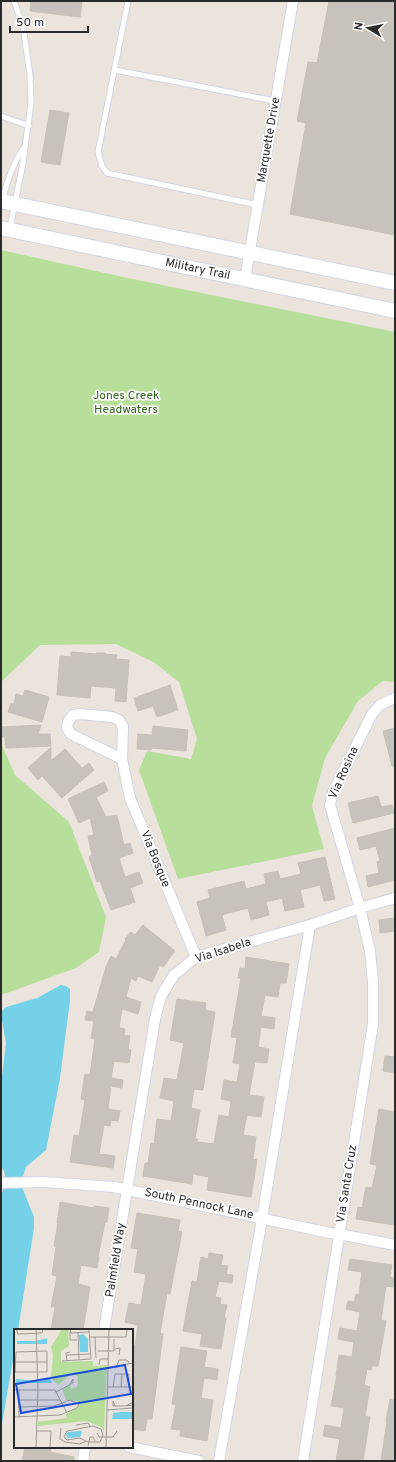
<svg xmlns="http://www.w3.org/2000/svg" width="396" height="1462" font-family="Overpass,sans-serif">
<rect width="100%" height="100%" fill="#ebe4dc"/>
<g fill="#b7df9b">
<polygon points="1,250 123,277 395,332 395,682 383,681 358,701 325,758 312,806 324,849 178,879 139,770 147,751 191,759 197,739 179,682 155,663 116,644 40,645 1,682"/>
<polygon points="1,743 15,775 69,822 106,917 99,952 76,968 4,994 1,994"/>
</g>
<path fill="#74d1e8" d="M61,985L66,986L70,989V1000L60,1078L46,1150L26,1167L23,1176L22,1187L34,1217V1228L18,1330H15V1348L1,1430V1195C5,1186 8,1175 1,1166V1084L6,1043L2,1021V1011L6,1007L37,998Z"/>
<g fill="#c7c2bb" stroke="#c6c0b6">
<polygon points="31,1 82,1 80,17 30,11"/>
<polygon points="329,1 395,1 395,235 290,214 306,123 297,121 308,62 317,63"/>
<polygon points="50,110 69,113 60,165 41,162"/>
<polygon points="71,652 96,654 96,653 105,653 105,654 117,655 116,659 129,660 126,702 115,701 116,688 91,686 90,698 57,695 60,656 71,657"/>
<polygon points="170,685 178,710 157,717 153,706 138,711 134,698"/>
<polygon points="25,690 49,697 42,722 8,712 11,703 14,704 16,694 23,696"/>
<polygon points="41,725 38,734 50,734 51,746 6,748 5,737 1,737 1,727"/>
<polygon points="153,726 188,730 186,751 152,748 151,750 137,749 138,734 152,735"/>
<polygon points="395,728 395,766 392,766 383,731"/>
<polygon points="51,747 51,761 65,749 82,768 89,763 94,770 62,798 42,776 38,780 28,768"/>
<polygon points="104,782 108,791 96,797 106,817 117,815 124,845 130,843 133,853 119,858 125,877 139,872 143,883 130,888 135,902 111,910 100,881 97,882 89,857 92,855 88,836 94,835 90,818 79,823 68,799"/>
<polygon points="378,796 381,807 392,805 394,813 353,823 348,803"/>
<polygon points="395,828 395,880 368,887 366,876 379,873 377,862 380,861 376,846 360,850 357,838"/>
<polygon points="325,857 335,899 324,901 320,885 300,890 304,907 285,911 282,898 266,902 269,915 251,920 248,908 232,912 222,915 226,930 206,936 197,902 210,898 208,890 244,881 246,889 266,884 264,874 278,871 280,879 301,874 298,863"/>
<polygon points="395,918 395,931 380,933 379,920"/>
<polygon points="143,925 175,951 163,967 160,965 152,982 138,976 136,981 131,978 126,997 141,1002 138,1014 122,1009 119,1028 125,1029 124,1035 130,1036 128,1049 131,1050 129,1063 114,1061 111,1078 123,1080 122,1088 111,1086 108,1109 120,1111 118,1121 111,1120 110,1126 104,1125 99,1154 115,1156 113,1168 70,1162 74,1135 79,1136 85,1100 81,1099 85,1074 90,1075 95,1039 91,1038 94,1021 85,1020 87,1011 93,1012 106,967 111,956 116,959 126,940 125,939 131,932 135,935"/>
<polygon points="246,957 289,964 286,983 280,983 278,997 265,995 261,1016 275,1018 274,1029 261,1027 258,1047 269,1049 267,1063 255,1062 249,1095 264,1097 261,1117 247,1115 243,1135 256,1137 253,1159 257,1160 251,1197 207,1190 209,1177 193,1174 192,1184 143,1176 145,1163 148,1163 151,1143 154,1144 157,1119 171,1121 174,1101 160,1098 164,1078 177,1080 184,1043 170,1040 177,999 206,1003 205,1010 215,1012 203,1090 194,1089 191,1108 200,1110 195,1139 198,1139 197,1142 214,1144 219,1115 229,1117 231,1101 221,1099 224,1080 237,1082 240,1064 233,1063 237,1038 231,1037 241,978 238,978 240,968 245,969"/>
<polygon points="385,1056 395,1057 395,1073 383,1071"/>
<polygon points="379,1109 395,1112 395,1225 356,1219 358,1207 362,1208 366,1187 372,1188 377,1165 370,1164"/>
<polygon points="60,1202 94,1208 94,1206 109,1208 107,1222 105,1222 98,1257 99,1257 97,1268 81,1265 78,1284 90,1287 83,1330 51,1330 55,1307 51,1307 57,1276 52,1275 56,1247 54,1246 58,1223 57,1223"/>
<polygon points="137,1213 180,1220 178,1231 182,1232 170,1294 167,1293 160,1333 163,1334 152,1419 147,1419 145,1431 132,1429 132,1345 135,1346 138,1325 125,1322 129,1303 141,1305 146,1274 134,1272 138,1249 131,1248"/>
<polygon points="209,1253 223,1255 221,1265 228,1266 226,1274 233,1275 232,1283 219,1281 215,1297 221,1298 220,1304 227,1305 224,1318 226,1318 221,1349 200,1346 202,1334 183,1331 192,1281 197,1282 201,1257 208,1259"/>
<polygon points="350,1259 392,1265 390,1277 394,1278 393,1287 386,1286 381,1320 386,1321 378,1366 372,1366 371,1370 367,1369 364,1385 370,1387 365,1416 370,1417 363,1461 336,1461 340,1439 323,1436 325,1425 341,1428 344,1408 331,1406 337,1375 336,1375 339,1355 352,1357 354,1342 338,1339 340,1328 357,1331 360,1312 346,1309 348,1301 354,1302 356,1294 359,1295 362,1272 348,1270"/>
<polygon points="181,1347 207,1351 204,1367 218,1369 217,1380 204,1378 201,1398 213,1400 207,1441 180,1436 181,1430 171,1429 176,1405 172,1404"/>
<polygon points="390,1399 395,1400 395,1461 381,1461 387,1421 386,1421"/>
<polygon points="25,1447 51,1447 50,1452 74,1457 74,1461 22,1461"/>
</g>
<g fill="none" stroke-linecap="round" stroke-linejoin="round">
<g stroke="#d2d6e2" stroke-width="7">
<g id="service">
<polyline points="128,1 98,152 102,166 107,173 258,205"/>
<polyline points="115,70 275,101"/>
<polyline points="1,116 29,126"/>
<path d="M2,201C7,183 12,164 24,148"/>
<polyline points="10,228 23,163 31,103 30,75 23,26 14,1"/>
</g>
</g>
<g stroke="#d2d6e2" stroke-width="12">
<g id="minor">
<polyline points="245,279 293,1"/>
<polyline points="122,759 71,734 67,728 68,722 73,715 79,714 112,717 119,720 123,727 122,759 130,798 196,957"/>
<polyline points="1,1183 44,1182 114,1187 330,1233 339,1234 395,1245"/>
<polyline points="104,1330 155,1019 161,996 174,975 196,957 310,925 360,908 395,898"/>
<polyline points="129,1447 199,1461"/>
<polyline points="83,1461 85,1447"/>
<polyline points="219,1461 261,1225 310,925"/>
<polyline points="303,1461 373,1024 373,982 370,951 360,908 330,805 333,792 372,714 380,705 395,698"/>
</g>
</g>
<g stroke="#d2d6e2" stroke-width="16">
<g id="secondary">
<polyline points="1,201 395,283"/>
<path id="s1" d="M1,228L395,311"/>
</g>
</g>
<use href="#service" stroke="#fff" stroke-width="5"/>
<use href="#minor" stroke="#fff" stroke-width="10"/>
<use href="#secondary" stroke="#fff" stroke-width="14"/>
</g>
<g text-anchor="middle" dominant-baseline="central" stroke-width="3.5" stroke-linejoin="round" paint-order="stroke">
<g font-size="12" fill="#2a2a2a" stroke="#fff">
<text transform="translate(269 140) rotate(-80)">Marquette Drive</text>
<text stroke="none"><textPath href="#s1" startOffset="201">Military Trail</textPath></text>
<text transform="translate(344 773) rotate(-66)">Via Rosina</text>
<text transform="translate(155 859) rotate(68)">Via Bosque</text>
<text transform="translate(223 951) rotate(-18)">Via Isabela</text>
<text transform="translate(347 1184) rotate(-81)">Via Santa Cruz</text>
<text transform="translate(199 1204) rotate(12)">South Pennock Lane</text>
<text transform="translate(116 1260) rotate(-81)">Palmfield Way</text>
</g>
<g font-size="12" fill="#30631e" stroke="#fff">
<text x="126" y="396">Jones Creek<tspan x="126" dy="14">Headwaters</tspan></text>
</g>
</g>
<g transform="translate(14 1329)">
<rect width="119" height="119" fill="#ebe4dc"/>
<path d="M48,0H54L55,17L47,22V33L79,32V37L93,36L90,103L87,98L72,92L24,97V93L53,89L52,85L66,76L64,72L52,71L48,60L56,56L57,60L63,58L64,47L57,45L44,56L37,49L39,26L37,18Z" fill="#b7df9b"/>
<path d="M69,5L74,10V23H66L65,6ZM33,9V15H3V12H22ZM36,49L38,54H1L2,50L23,52ZM107,83H119V90H98L99,84ZM54,103L67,102L68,103L66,108L54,109L52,105Z" fill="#74d1e8"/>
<path fill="none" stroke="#9e9a95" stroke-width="1" d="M2,0L4,5L28,4L29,0M22,0L24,60L22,119M56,0L57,4L75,3M56,3V11H63M64,3L65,31M76,8H112L113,0M81,8L82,29M101,20L106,19L105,26M33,22V43H1L2,23ZM84,22H100V10M53,26L76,25M48,32L77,30L75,0M53,32L52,24L56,23M1,33H33M85,36L86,30H95M94,39L119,34M102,39L105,31H113L116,35M94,58H119M99,58L101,45H115V57M107,58L108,45M0,61H41L53,84M42,63L59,54V50L56,55M5,71H46M119,73L112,77L119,76M101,77L99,72V77H112M93,81L119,79M0,88L46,86L63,79L65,75L56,71L40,77L4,78M5,88V61M62,96L74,94L76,97M79,97L87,100L89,106L86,113H74L66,109L53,111L50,108L53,102ZM47,99L46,110L51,113L66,115L72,112M23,102H37L36,119M83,104L85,108H99L103,102M74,117L76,108H79L81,112M92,119L95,0"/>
<path fill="#1d4ed8" fill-opacity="0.15" stroke="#1d4ed8" stroke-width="2" d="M111,36L117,65L7,84L2,55Z"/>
<rect width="119" height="119" fill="none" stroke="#2a2a2a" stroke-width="2"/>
</g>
<rect width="396" height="1462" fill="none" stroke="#2a2a2a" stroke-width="4"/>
<g transform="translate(368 28) rotate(280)" stroke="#ffffff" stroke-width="3" paint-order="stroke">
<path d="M0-3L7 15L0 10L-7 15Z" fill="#2a2a2a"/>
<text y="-6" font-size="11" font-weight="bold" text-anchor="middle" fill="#2a2a2a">N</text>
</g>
<path d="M10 26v6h78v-6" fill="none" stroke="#2a2a2a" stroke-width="2"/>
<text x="16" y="26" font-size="12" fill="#2a2a2a" stroke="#ffffff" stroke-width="3" paint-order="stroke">50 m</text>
</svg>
